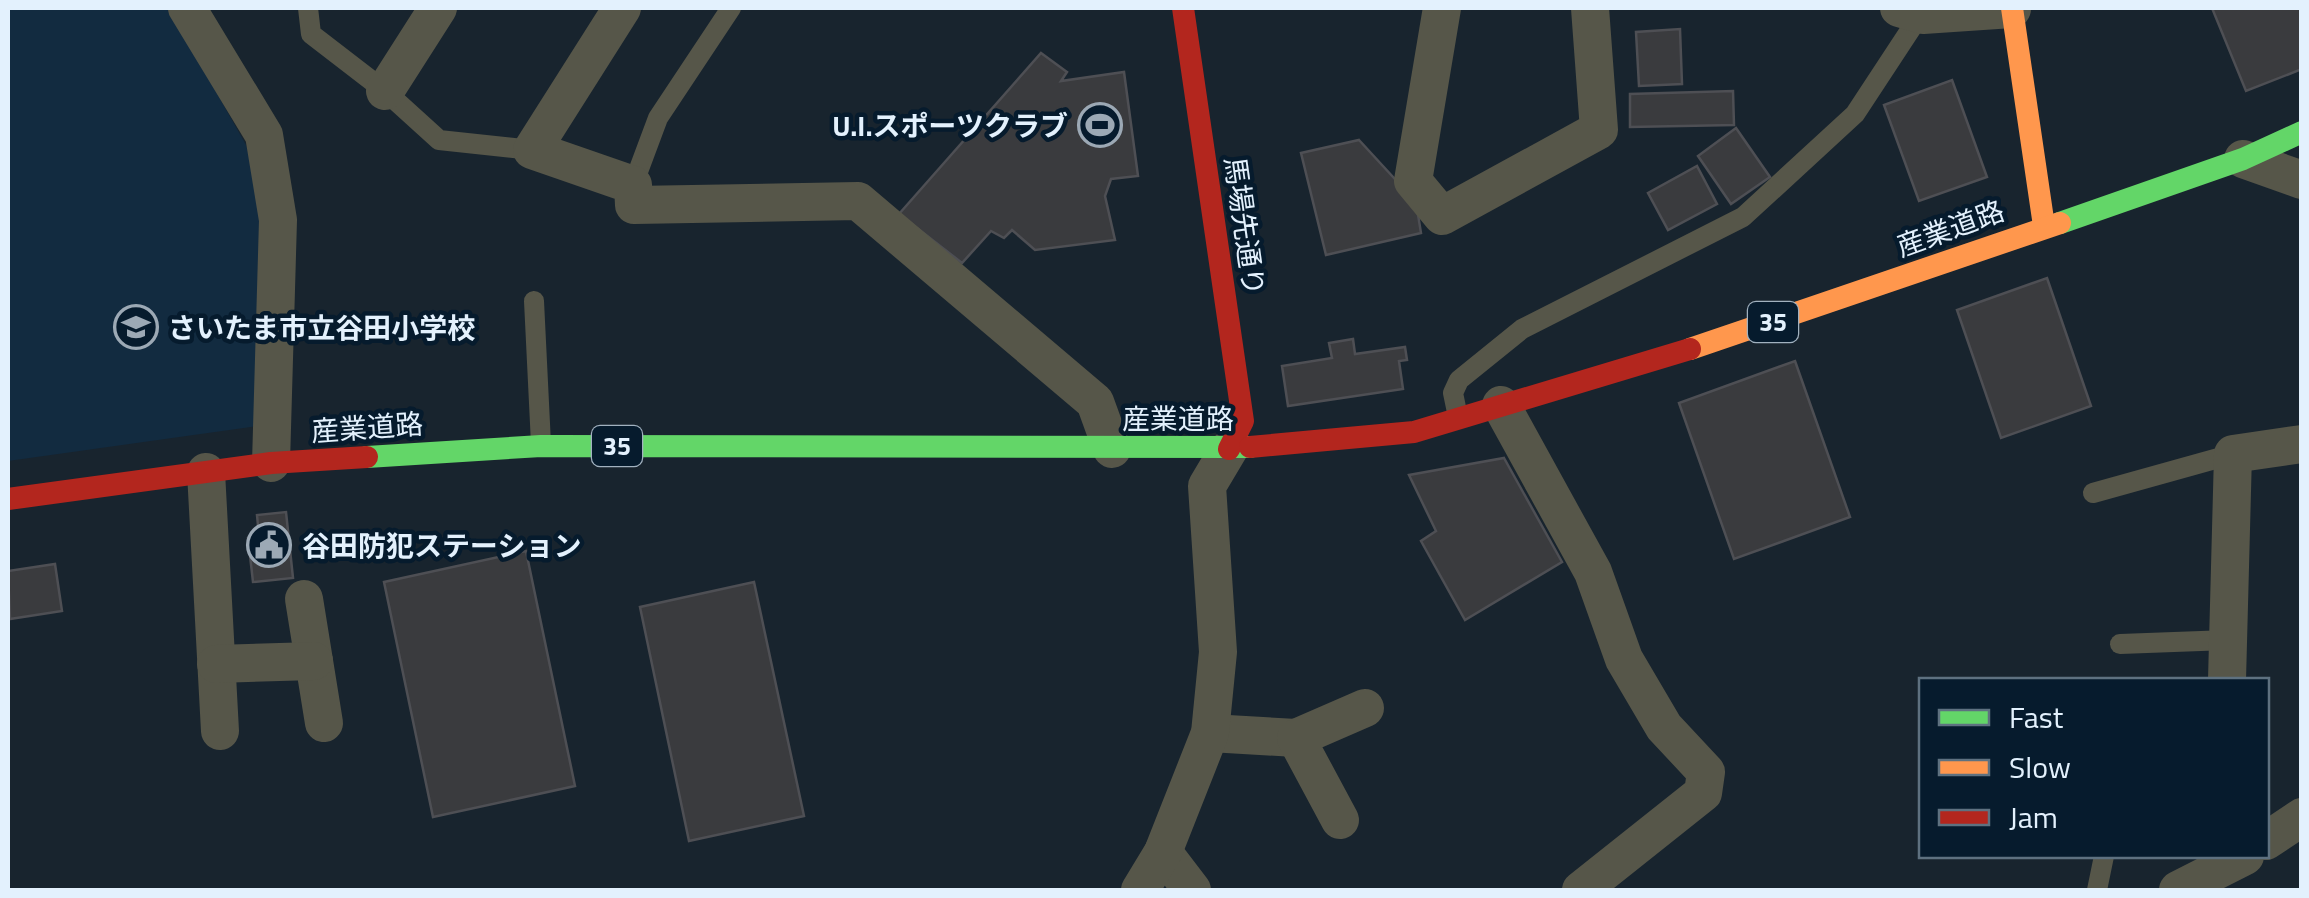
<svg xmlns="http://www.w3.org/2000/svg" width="2309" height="898" font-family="'Titillium Web','Noto Sans JP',sans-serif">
<rect width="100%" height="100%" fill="#18242e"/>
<polygon fill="#122b40" points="8,8 169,8 246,145 269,227 258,426 8,461"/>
<g fill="#3a3b3e" stroke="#4e4f54" stroke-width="2.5">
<polygon points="2212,8 2302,8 2302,69 2246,91"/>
<polygon points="1680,29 1682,84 1639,86 1636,32"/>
<polygon points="1041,53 1067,72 1061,81 1124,72 1138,176 1111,179 1105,196 1115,240 1035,250 1012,230 1004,238 991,231 962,263 899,214"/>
<polygon points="1952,80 1987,177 1919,201 1884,105"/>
<polygon points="1733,91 1734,125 1630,127 1630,94"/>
<polygon points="1736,128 1770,177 1731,204 1698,156"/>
<polygon points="1359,140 1416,202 1421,233 1326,255 1301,153"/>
<polygon points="1697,166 1717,204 1668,230 1648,193"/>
<polygon points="2047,278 2091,406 2001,438 1957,310"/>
<polygon points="1353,339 1355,354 1405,347 1407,360 1399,361 1403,389 1288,406 1282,366 1332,358 1329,343"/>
<polygon points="1795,361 1850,517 1734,559 1679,403"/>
<polygon points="1504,458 1562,562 1465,620 1421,541 1436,531 1409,475"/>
<polygon points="286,512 293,578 253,582 248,538 259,536 257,515"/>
<polygon points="526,551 575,786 433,817 384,582"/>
<polygon points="55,564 62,611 10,619 8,571"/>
<polygon points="754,582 804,816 689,841 640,607"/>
</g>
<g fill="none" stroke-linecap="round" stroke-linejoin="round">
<g stroke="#565649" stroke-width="20">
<polyline points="308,8 311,34 385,91 439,140 532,150"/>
<polyline points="633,185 658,118 731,8"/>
<polyline points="534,301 541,444"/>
<polyline points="1458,417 1453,393 1459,380 1522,329 1743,217 1855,114 1924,9"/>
<polyline points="2093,493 2233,454"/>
<polyline points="2120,644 2228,640"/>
<polyline points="2097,890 2104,856"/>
</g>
<g stroke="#565649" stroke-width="38">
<polyline points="187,8 264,135 278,220 271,463"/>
<polyline points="622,8 532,150 633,185 634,205 858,201 1095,402 1112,449"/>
<polyline points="1442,8 1413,181 1442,216 1599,130 1590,8"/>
<polyline points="1899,8 1923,15 2012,9"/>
<polyline points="385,91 438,8"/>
<polyline points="2243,159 2302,180"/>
<polyline points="1501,405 1593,572 1624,659 1664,727 1706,772 1703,793 1581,890"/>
<polyline points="206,472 220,731"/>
<polyline points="304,599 324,723"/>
<polyline points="216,664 314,661"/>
<polyline points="2227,680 2233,454 2302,444"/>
<polyline points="1210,733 1296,738"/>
<polyline points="1340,820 1296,738 1365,708"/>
<polyline points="2266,841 2302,817"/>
<polyline points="1163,852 1192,890"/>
<polyline points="1140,890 1163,852 1210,733 1218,652 1207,486 1229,449"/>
<polyline points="2178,890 2245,856"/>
</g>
<g stroke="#63d668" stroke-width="22">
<polyline points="2060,223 2243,159 2302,132"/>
<polyline points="367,457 541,446 1250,447"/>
</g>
<g stroke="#ff974d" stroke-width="22">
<polyline points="2012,8 2044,226"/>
<polyline points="1690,349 2060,223"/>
</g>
<g stroke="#b3261e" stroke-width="22">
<polyline points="1183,8 1243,421 1229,449"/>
<polyline points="1250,447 1414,432 1690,349"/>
<polyline points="8,499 271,463 367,457"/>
</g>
</g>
<defs>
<g id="stadium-ring" transform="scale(2.25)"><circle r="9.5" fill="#061b2d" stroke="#9ca9b5" stroke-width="1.5"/><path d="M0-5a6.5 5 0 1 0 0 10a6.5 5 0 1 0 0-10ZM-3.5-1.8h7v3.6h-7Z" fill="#9ca9b5"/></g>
<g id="school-ring" transform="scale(2.25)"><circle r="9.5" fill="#061b2d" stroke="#9ca9b5" stroke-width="1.5"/><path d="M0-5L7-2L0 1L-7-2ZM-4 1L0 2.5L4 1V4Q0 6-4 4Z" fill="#9ca9b5"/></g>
<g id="civic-ring" transform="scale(2.25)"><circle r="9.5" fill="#061b2d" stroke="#9ca9b5" stroke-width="1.5"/><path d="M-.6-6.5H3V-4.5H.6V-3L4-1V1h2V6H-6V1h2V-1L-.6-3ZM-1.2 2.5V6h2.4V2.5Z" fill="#9ca9b5"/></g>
</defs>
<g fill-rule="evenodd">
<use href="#stadium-ring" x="1100" y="125"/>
<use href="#school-ring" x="136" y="327"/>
<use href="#civic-ring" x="269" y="545"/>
</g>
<g text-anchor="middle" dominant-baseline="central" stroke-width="9" stroke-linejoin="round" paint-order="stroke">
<g fill="#061b2d" stroke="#a1b1bf" stroke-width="2.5">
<rect x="1748" y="302" width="50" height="40" rx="8"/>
<rect x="592" y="426" width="50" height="40" rx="8"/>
</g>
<g font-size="25" font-weight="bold" fill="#e3f1fd">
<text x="1773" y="322">35</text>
<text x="617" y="446">35</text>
</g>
<g font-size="28" font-weight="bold" fill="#e3f1fd" stroke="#061b2d" text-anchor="start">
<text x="1068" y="125" text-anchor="end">U.I.スポーツクラブ</text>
<text x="168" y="327">さいたま市立谷田小学校</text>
<text x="302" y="545">谷田防犯ステーション</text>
</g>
<g font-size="28" fill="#e3f1fd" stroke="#061b2d">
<text transform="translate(1245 226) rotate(82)">馬場先通り</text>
<text transform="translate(1950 228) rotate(-20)">産業道路</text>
<text x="1178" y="418">産業道路</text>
<text transform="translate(367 427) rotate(-4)">産業道路</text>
</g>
</g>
<rect width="2309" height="898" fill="none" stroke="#e3f1fd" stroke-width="20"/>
<rect x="1919" y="678" width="350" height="180" fill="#061b2d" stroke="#5e7180" stroke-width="2.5"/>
<rect x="1939" y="710" width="50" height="15" fill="#63d668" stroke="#5e7180" stroke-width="2.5"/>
<text x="2009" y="728" font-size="30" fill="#e3f1fd">Fast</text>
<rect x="1939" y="760" width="50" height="15" fill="#ff974d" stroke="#5e7180" stroke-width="2.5"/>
<text x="2009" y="778" font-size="30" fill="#e3f1fd">Slow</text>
<rect x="1939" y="810" width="50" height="15" fill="#b3261e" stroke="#5e7180" stroke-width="2.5"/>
<text x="2009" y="828" font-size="30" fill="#e3f1fd">Jam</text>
</svg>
